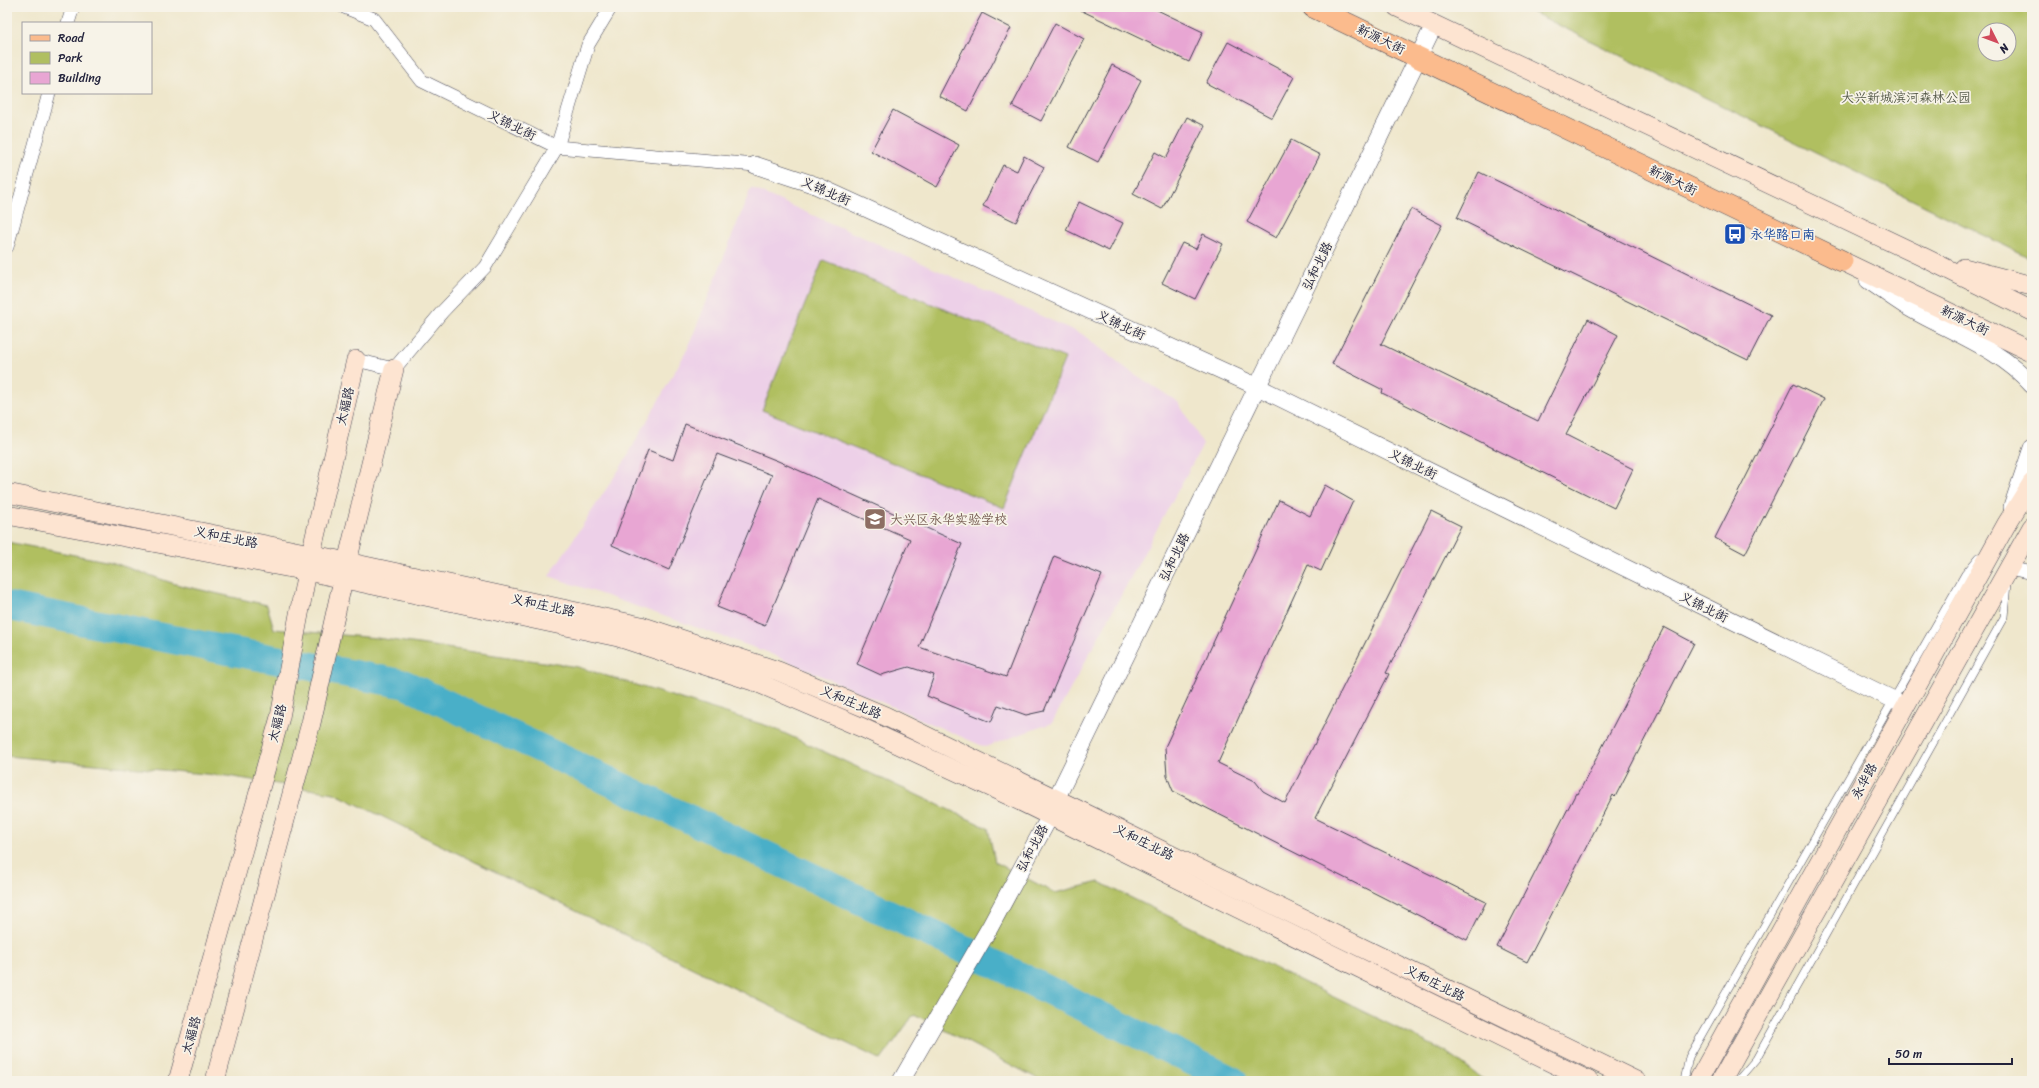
<svg xmlns="http://www.w3.org/2000/svg" width="2039" height="1088" font-family="Sriracha,'LXGW WenKai TC',sans-serif">
<rect width="100%" height="100%" fill="#f7f3e8"/>
<filter id="ink" filterUnits="userSpaceOnUse"><feTurbulence type="fractalNoise" baseFrequency=".025" numOctaves="2"/><feDisplacementMap in="SourceGraphic" scale="8" xChannelSelector="R" yChannelSelector="G"/><feConvolveMatrix kernelMatrix="1 2 1 2 8 2 1 2 1" color-interpolation-filters="sRGB"/></filter>
<filter id="wash" filterUnits="userSpaceOnUse"><feTurbulence type="fractalNoise" baseFrequency=".012" numOctaves="4" result="noise"/><feDisplacementMap in="SourceGraphic" scale="16" xChannelSelector="R" yChannelSelector="G"/><feGaussianBlur stdDeviation="0.9" result="paint"/><feColorMatrix in="noise" values="0 0 0 0 0 0 0 0 0 0 0 0 0 0 0 0 0 1.4 0 .05"/><feComposite in="paint" operator="in"/></filter>
<g filter="url(#wash)">
<rect width="100%" height="100%" fill="#efe7cc"/>
<polygon fill="#edd0e8" points="751,188 1082,334 1127,369 1178,402 1203,444 1052,723 985,747 764,651 549,576 624,462 688,348"/>
<g fill="#b0bf61" stroke="#69704e" fill-rule="evenodd">
<path d="M1522,7H2032V259ZM1985,30H2009V54H1985Z"/>
<polygon points="823,260 1065,358 1004,508 762,410"/>
<polygon points="7,542 111,562 175,584 267,605 274,629 377,638 578,667 771,727 988,828 995,862 1055,893 1099,882 1446,1052 1485,1081 1042,1081 914,1014 881,1060 334,793 227,776 7,756"/>
</g>
<g fill="none" stroke-linecap="round" stroke-linejoin="round">
<polyline stroke="#49afc8" stroke-width="29" points="7,606 220,649 404,684 995,964 1233,1081"/>
</g>
<g id="blocks">
<g fill="#e8a6d3">
<polygon points="1074,7 1151,7 1203,32 1189,62"/>
<polygon points="982,13 1011,28 968,111 939,96"/>
<polygon points="1055,23 1084,39 1041,121 1012,106"/>
<polygon points="1228,42 1294,77 1272,118 1206,83"/>
<polygon points="1112,65 1141,80 1098,162 1069,147"/>
<polygon points="893,110 959,145 937,187 871,151"/>
<polygon points="1187,117 1205,126 1162,209 1133,194 1155,152 1166,158"/>
<polygon points="1291,140 1320,155 1276,238 1247,222"/>
<polygon points="1024,156 1044,167 1016,222 983,206 1003,165 1017,171"/>
<polygon points="1479,172 1771,315 1748,360 1457,218"/>
<polygon points="1079,202 1123,223 1109,251 1066,230"/>
<polygon points="1411,209 1442,225 1381,344 1538,421 1588,319 1618,335 1566,435 1633,469 1614,508 1382,393 1383,390 1332,364"/>
<polygon points="1203,234 1223,244 1195,299 1162,283 1182,243 1196,249"/>
<polygon points="1793,384 1824,399 1745,554 1715,538"/>
<polygon points="685,424 778,461 962,544 919,647 1006,677 1054,556 1102,575 1044,711 1026,715 998,705 991,722 927,696 934,675 909,667 881,675 857,664 910,539 818,499 765,626 717,607 772,475 717,454 669,570 612,545 648,450 673,460"/>
<polygon points="1325,485 1353,501 1321,571 1308,565 1218,763 1255,781 1263,791 1285,803 1431,511 1461,526 1386,673 1389,674 1315,818 1486,902 1467,940 1173,791 1167,776 1165,747 1279,500 1310,516"/>
<polygon points="1664,627 1694,643 1615,797 1613,795 1527,962 1497,947 1576,793 1578,794"/>
</g>
</g>
</g>
<g filter="url(#ink)">
<use href="#blocks" fill-opacity="0" stroke="#414051" stroke-width="1"/>
<g fill="none" stroke-linecap="round" stroke-linejoin="round">
<g stroke="#414051" stroke-width="8">
<g id="service">
<polyline points="1684,1081 1689,1057 1965,574 1979,557"/>
<polyline points="1737,1081 1756,1059 2004,617 2007,583"/>
</g>
</g>
<g stroke="#414051" stroke-width="14">
<g id="minor">
<polyline points="344,7 374,19 422,81 557,147 755,165"/>
<polyline points="68,23 73,7"/>
<polyline points="7,247 49,93"/>
<polyline points="356,360 394,369 442,312 485,267 557,147 588,45 611,7"/>
<polyline points="2009,568 2032,573"/>
</g>
</g>
<g stroke="#414051" stroke-width="18">
<g id="tertiary">
<polyline points="755,165 815,185 1258,387 1894,700"/>
<path d="M1868,280C1881,289 1893,298 1906,306C1948,331 2000,348 2032,385"/>
<polyline points="2012,507 2032,448"/>
<polyline points="901,1081 990,927 1050,816 1056,799 1434,25"/>
</g>
</g>
<g stroke="#414051" stroke-width="20">
<g id="secondary">
<polyline points="1397,7 1925,258 2032,311"/>
<polyline points="1842,261 2032,352"/>
<polyline points="1964,268 2032,286"/>
<polyline points="7,493 310,554 641,626 778,671 885,716 1636,1081"/>
<polyline points="7,515 307,571 618,637 756,682 863,728 1012,797 1589,1081"/>
<polyline points="178,1081 280,717 307,571 356,360"/>
<polyline points="215,1081 311,723 347,562 394,369"/>
<polyline points="1698,1081 2006,525 2032,483"/>
<polyline points="1721,1081 2032,527"/>
</g>
</g>
<g stroke="#414051" stroke-width="22">
<polyline id="primary" points="1313,7 1842,261"/>
</g>
<use href="#service" stroke="#fff" stroke-width="7"/>
<use href="#minor" stroke="#fff" stroke-width="13"/>
<use href="#tertiary" stroke="#fff" stroke-width="17"/>
<use href="#secondary" stroke="#fde4d1" stroke-width="19"/>
<use href="#primary" stroke="#fbbb8d" stroke-width="21"/>
</g>
</g>
<defs>
<g id="bus-square" transform="scale(1.15)"><rect x="-9" y="-9" width="18" height="18" rx="4" fill="#1a4fb4" stroke="#f7f3e8"/><path d="M-5-6H5V4H4V6H2V4H-2V6H-4V4H-5ZM-3.5-4V0h7V-4ZM-3.5 1.2v1.5H-2V1.2ZM2 1.2v1.5H3.5V1.2Z" fill="#fff"/></g>
<g id="school-square" transform="scale(1.15)"><rect x="-9" y="-9" width="18" height="18" rx="4" fill="#8d6e63" stroke="#f7f3e8"/><path d="M0-5L7-2L0 1L-7-2ZM-4 1L0 2.5L4 1V4Q0 6-4 4Z" fill="#fff"/></g>
</defs>
<g fill-rule="evenodd">
<use href="#bus-square" x="1735" y="234"/>
<use href="#school-square" x="875" y="519"/>
</g>
<g text-anchor="middle" dominant-baseline="central" stroke-width="3.5" stroke-linejoin="round" paint-order="stroke">
<g font-size="13" fill="#22223b" stroke="#f7f3e8">
<text transform="translate(1381 39) rotate(26)">新源大街</text>
<text transform="translate(512 125) rotate(26)">义锦北街</text>
<text transform="translate(1673 180) rotate(26)">新源大街</text>
<text transform="translate(826 191) rotate(23)">义锦北街</text>
<text transform="translate(1317 266) rotate(-64)">弘和北路</text>
<text transform="translate(1965 320) rotate(26)">新源大街</text>
<text transform="translate(1121 325) rotate(25)">义锦北街</text>
<text transform="translate(345 406) rotate(-77)">太福路</text>
<text transform="translate(1413 464) rotate(26)">义锦北街</text>
<text transform="translate(226 537) rotate(11)">义和庄北路</text>
<text transform="translate(1174 557) rotate(-64)">弘和北路</text>
<text transform="translate(543 605) rotate(12)">义和庄北路</text>
<text transform="translate(1704 607) rotate(26)">义锦北街</text>
<text transform="translate(851 702) rotate(23)">义和庄北路</text>
<text transform="translate(277 723) rotate(-76)">太福路</text>
<text transform="translate(1864 781) rotate(-61)">永华路</text>
<text transform="translate(1144 842) rotate(26)">义和庄北路</text>
<text transform="translate(1032 848) rotate(-62)">弘和北路</text>
<text transform="translate(1435 983) rotate(26)">义和庄北路</text>
<text transform="translate(191 1035) rotate(-74)">太福路</text>
</g>
<g font-size="13" fill="#545948" stroke="#f7f3e8">
<text x="1906" y="97">大兴新城滨河森林公园</text>
</g>
<g font-size="13" fill="#164399" stroke="#f7f3e8" text-anchor="start">
<text x="1750" y="234">永华路口南</text>
</g>
<g font-size="13" fill="#785e54" stroke="#f7f3e8" text-anchor="start">
<text x="890" y="519">大兴区永华实验学校</text>
</g>
</g>
<rect width="2039" height="1088" fill="none" stroke="#f7f3e8" stroke-width="24"/>
<rect x="22" y="22" width="130" height="72" fill="#f7f3e8" stroke="#a29fa3"/>
<rect x="30" y="35" width="20" height="6" fill="#fbbb8d" stroke="#a29fa3"/>
<text x="58" y="42" font-size="12" fill="#22223b">Road</text>
<rect x="30" y="52" width="20" height="12" fill="#b0bf61" stroke="#a29fa3"/>
<text x="58" y="62" font-size="12" fill="#22223b">Park</text>
<rect x="30" y="72" width="20" height="12" fill="#e8a6d3" stroke="#a29fa3"/>
<text x="58" y="82" font-size="12" fill="#22223b">Building</text>
<g transform="translate(1997 42) rotate(132)"><circle r="19" fill="#f7f3e8" stroke="#a29fa3"/>
<path d="M0-3L7 15L0 10L-7 15Z" fill="#d1495b"/>
<text y="-6" font-size="11" font-weight="bold" text-anchor="middle" fill="#22223b">N</text>
</g>
<path d="M1889 1058v6h123v-6" fill="none" stroke="#22223b" stroke-width="2"/>
<text x="1895" y="1058" font-size="12" fill="#22223b" stroke="#f7f3e8" stroke-width="3" paint-order="stroke">50 m</text>
</svg>
